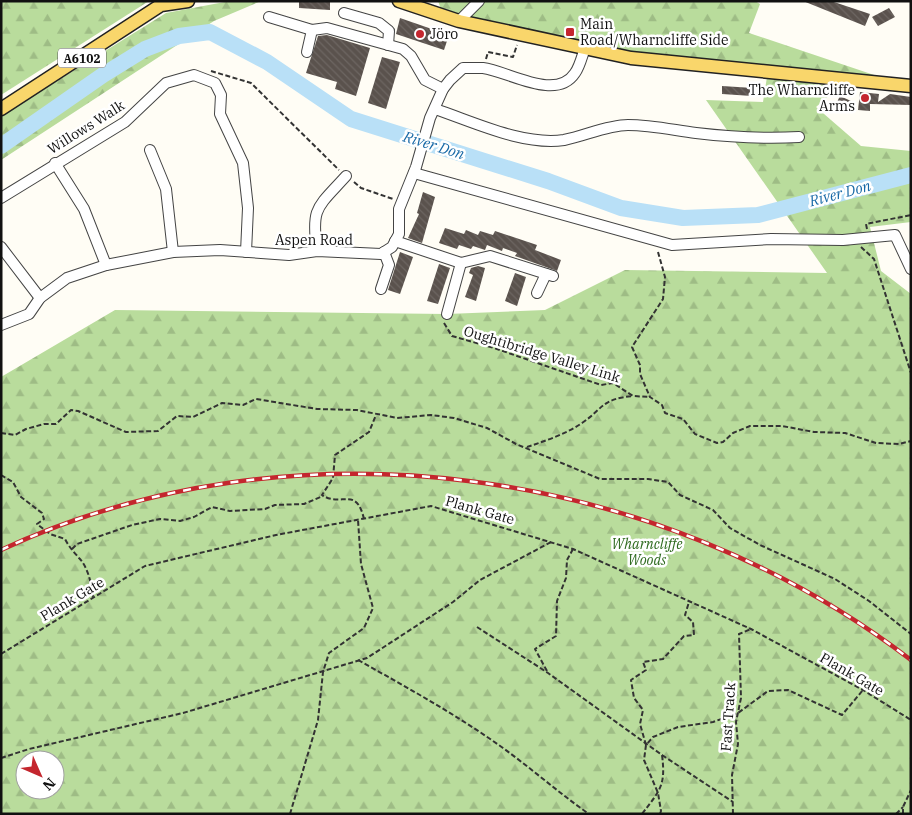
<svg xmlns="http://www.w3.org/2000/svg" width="912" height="815" font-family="'IBM Plex Serif',serif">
<defs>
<pattern id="forest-firs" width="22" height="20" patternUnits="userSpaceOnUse" patternTransform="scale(1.25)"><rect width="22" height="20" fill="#b9dc9c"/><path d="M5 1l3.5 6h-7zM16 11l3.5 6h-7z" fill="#9ebc85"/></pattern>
<pattern id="building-back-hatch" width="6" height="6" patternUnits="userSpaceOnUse" patternTransform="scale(1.25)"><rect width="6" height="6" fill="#5a524d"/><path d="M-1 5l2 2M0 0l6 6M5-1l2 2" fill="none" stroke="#6d6662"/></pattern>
</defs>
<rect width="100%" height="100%" fill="#fffdf5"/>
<g fill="url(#forest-firs)" fill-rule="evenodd">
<polygon points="1,1 149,1 1,95"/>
<polygon points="230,1 261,1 214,21 1,160 1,116 166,13"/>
<polygon points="438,1 755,1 760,4 749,33 886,79 630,51 442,12"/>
<path d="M767,77L839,87L816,107L861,146L911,151V222L870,227L881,271L911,294V814H1V377L115,310L447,314L545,310L625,270L827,273L706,100L763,102ZM25,760H55V790H25Z"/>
</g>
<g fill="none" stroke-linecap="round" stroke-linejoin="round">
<polyline stroke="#b9e0f7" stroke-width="16" points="1,146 103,75 145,49 179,36 210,32 267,62 351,119 548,181 621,208 683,218 758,215 911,175"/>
</g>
<g fill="url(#building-back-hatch)">
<polygon points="299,1 330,1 330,10 299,8"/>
<polygon points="803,1 831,1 870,14 865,26"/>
<polygon points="889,8 895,17 878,26 872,17"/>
<polygon points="400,18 449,35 444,50 396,34"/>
<polygon points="327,35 370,48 356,96 335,89 337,82 306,73 318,36"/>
<polygon points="382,57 400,62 386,109 368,103"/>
<polygon points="722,86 753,88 752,96 722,94"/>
<polygon points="860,92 879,94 878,102 890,94 911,97 911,105 870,104 870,111 858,110"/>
<polygon points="840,96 851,101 845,111 835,106"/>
<polygon points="423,192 435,197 422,243 408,238 419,214 417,213"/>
<polygon points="445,228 464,234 466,230 478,235 480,231 493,235 495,231 537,245 535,250 561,260 557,271 515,256 517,253 503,248 502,251 487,245 485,250 473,246 471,249 459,245 457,249 439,243"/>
<polygon points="400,252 413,257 400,294 388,290"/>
<polygon points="439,264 450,268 438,304 427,301"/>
<polygon points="478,266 485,268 476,301 465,297 473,275 469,273 471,268"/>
<polygon points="515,273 526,277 517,306 505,301"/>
</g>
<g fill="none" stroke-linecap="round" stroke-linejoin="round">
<g stroke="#444" stroke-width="12">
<g id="minor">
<polyline points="344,13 379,23 389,31 388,45"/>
<polyline points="269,17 312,30 327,28 403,49 411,56 425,80 443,89"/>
<polyline points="459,21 479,1"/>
<polyline points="307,52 312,30"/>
<path d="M435,109C474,122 523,146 564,140C585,136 607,125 628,125C651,125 673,130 696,133C730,137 765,139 799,137"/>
<polyline points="150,150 166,189 173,252"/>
<polyline points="55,163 84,209 106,265"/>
<polyline points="414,173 672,245 771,239 843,240 895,235 911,269"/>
<polyline points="1,198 125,122 166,83 194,75 215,83 221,95 220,114 243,163 248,208 246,252"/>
<polyline points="395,241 461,263 490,256 553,276"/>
<polyline points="1,247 40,298"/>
<path d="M317,251C311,207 317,208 346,176"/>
<polyline points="381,289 389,265 384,252"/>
<polyline points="537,293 546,274"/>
<polyline points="447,314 461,263"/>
<path d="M1,325L29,314L40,298L67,278L106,265L173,252L220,250L289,255L317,251L381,254L392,247L399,234V209L416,167L430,118L443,89L450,80L463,68C470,68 476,68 483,68C508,71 556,102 575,73C580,66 582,56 585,48"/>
</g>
</g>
<g stroke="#222" stroke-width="15">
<g id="major">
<polyline points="399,1 459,21 631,58 911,86"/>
<polyline points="1,109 161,5 188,1"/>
</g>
</g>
<g stroke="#333" stroke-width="2" stroke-dasharray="5 2.5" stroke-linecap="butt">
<polyline points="486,59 488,52 513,57 517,45"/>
<polyline points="211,71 251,83 339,170"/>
<polyline points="354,182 361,188 393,199"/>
<polyline points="867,229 866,224 911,215"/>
<polyline points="861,247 874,259 911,373"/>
<polyline points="658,252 665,277 663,299 632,347 640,365 640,374 650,397 662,405 665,413 683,419 695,434 717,443 723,442 733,433 750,426 782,426 814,432 845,433 876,443 899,444 911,441"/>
<polyline points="444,323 452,336 494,348 601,385 613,383 633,396 650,397"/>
<polyline points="1,433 15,435 26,429 44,424 56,424 71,410 78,411 126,432 158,431 177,416 193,417 222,403 243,405 256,399 317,409 357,410 397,418 431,415 454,418 487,428 516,444 600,479 648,479 668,482 680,495 713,510 730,528 760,545 835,579 869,601 911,634"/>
<path d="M527,447C545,441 566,434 582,423C604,408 601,399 633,396"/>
<path d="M1,475L13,482L21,497L42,513L44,519L37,524L50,534L65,539C69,547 74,552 79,558C88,567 92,585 93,598"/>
<path d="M364,519C356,485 341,508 322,495L333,478L335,455L369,432L376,415"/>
<polyline points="72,549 77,544 132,525 160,519 180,521 194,517 212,507 230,511 265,509 275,505 304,504 323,496"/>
<path d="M477,627L548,673L662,755C666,786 660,790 642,814"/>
<polyline points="1,654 145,566 276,535 431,506 573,549 751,629 863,690 911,720"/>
<path d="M358,660C408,688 457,715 503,748C532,769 559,793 589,814"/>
<polyline points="547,671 535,649 556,636 557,601 566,578 567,560 573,549"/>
<polyline points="646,745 640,724 643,710 634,698 631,680 646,670 643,662 663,659 684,636 694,635 693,622 685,615 689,602"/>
<polyline points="662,755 733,802"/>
<polyline points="1,758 29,749 183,713 367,658 453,602 480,580 553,541"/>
<polyline points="290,814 318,720 323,672 329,653 364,628 373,608 361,564 358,520"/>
<polyline points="660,814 661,811 658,793 644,760 646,745 653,737 678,727 713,722 738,713 768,691 788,690 842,715 863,690"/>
<polyline points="733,814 732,775 738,744 736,722 741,698 739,634 751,629"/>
<polyline points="896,814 903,807"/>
<polyline points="903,814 903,807 911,790"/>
</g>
<use href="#minor" stroke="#fff" stroke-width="10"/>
<use href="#major" stroke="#f9d66b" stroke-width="12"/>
<g stroke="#c4262e" stroke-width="4.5">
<path id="rail" d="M1,550C293,414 658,466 911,660"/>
</g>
<use href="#rail" stroke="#fff" stroke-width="2.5" stroke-dasharray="8" stroke-linecap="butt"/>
</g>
<g fill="#c4262e" stroke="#fff" stroke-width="2">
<rect x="565" y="27" width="10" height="10" rx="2.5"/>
<circle cx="420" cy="34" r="5"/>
<circle cx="865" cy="98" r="5"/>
</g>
<g text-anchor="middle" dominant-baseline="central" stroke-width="5" stroke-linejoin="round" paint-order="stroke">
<rect fill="#fff" stroke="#585858" stroke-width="1" x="58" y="48.5" width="48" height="19" rx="4"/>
<g font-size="12" font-weight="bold" fill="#111">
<text x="82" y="58">A6102</text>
</g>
<g font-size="14" fill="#111" stroke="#fff" text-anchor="start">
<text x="580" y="24">Main<tspan x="580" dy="16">Road/Wharncliffe Side</tspan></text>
<text x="430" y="34">Jöro</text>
<text x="855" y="90" text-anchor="end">The Wharncliffe<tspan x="855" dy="16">Arms</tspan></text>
</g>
<g font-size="14" fill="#111" stroke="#fff">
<text transform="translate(86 127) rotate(-32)">Willows Walk</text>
<text x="314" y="240">Aspen Road</text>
<text transform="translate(542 354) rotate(17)">Oughtibridge Valley Link</text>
<text transform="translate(480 510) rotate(16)">Plank Gate</text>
<text transform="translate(72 599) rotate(-31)">Plank Gate</text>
<text transform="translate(852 674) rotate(30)">Plank Gate</text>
<text transform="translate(728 717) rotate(-86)">Fast Track</text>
</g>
<g font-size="14" font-style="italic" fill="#2f6b1f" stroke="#fff">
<text x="647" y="544">Wharncliffe<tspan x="647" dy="16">Woods</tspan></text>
</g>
<g font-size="15" font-style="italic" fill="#1768a6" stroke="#fff">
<text transform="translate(434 145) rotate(17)">River Don</text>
<text transform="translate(840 193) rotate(-15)">River Don</text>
</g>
</g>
<rect width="912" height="815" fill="none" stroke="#111111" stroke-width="5"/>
<g transform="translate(40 775) rotate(135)"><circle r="24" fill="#ffffff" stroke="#a0a0a0"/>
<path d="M0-4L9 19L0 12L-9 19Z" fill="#c4262e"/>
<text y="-8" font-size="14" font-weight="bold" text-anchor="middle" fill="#111111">N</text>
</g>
</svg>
